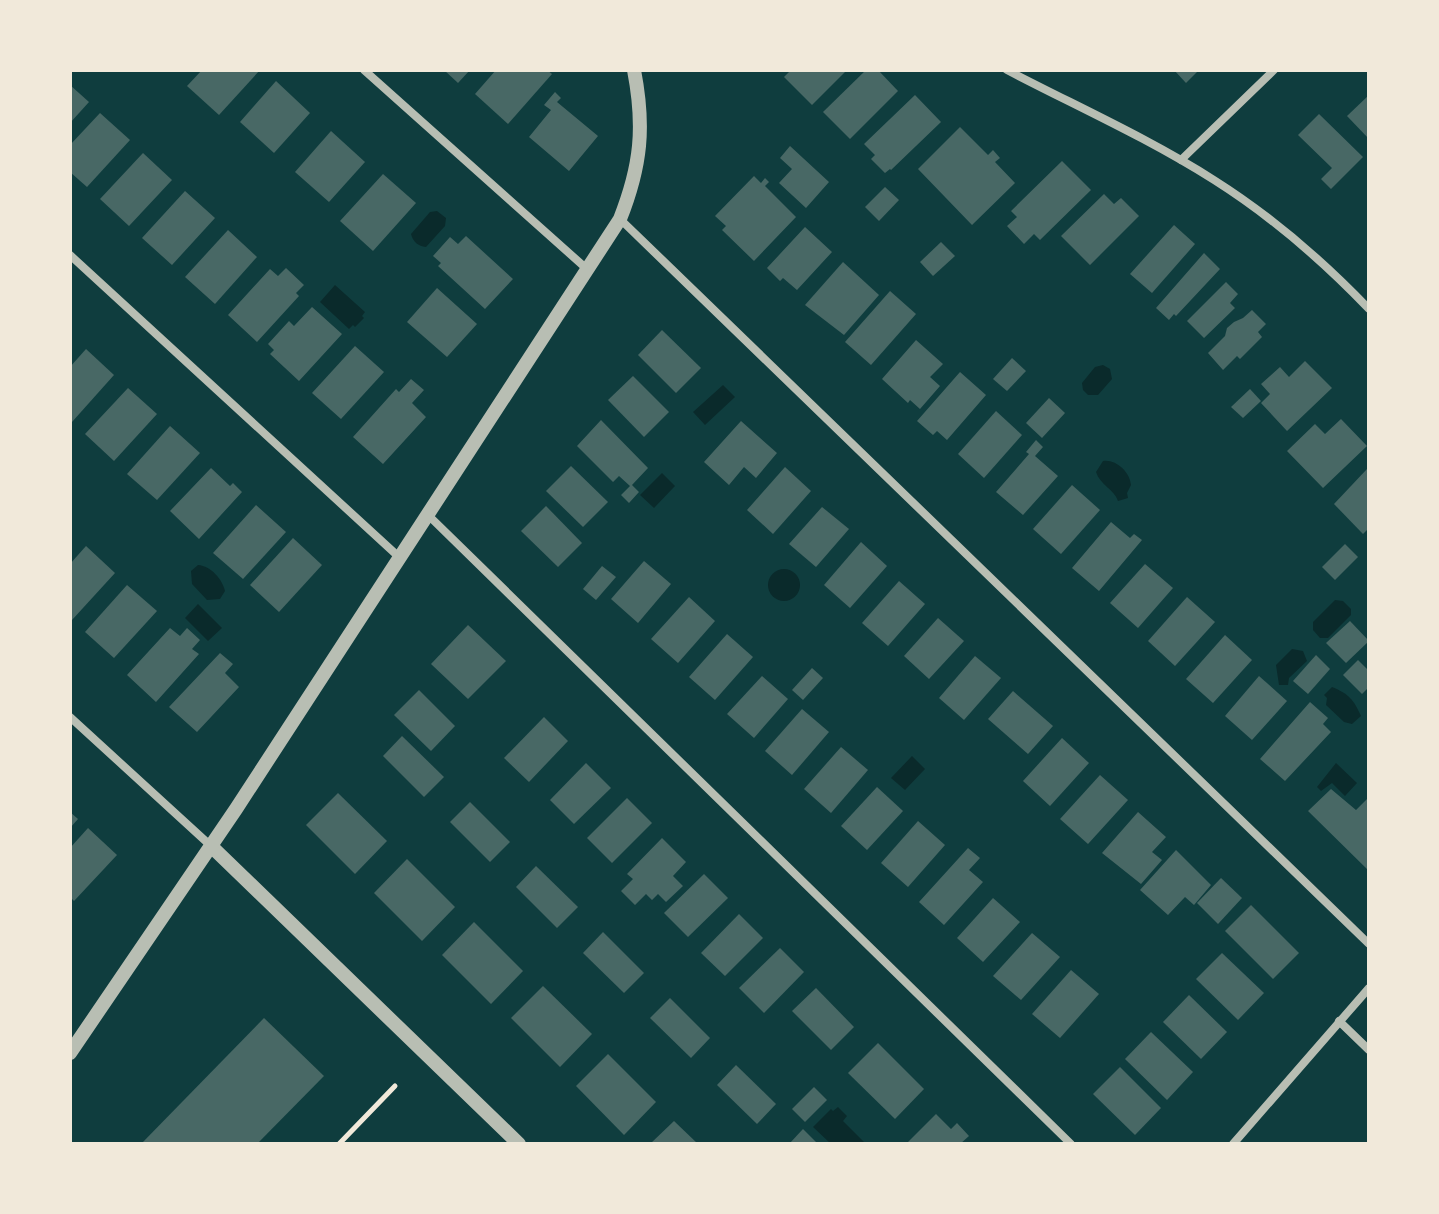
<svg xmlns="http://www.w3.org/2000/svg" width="1439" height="1214" font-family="Quicksand,sans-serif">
<rect width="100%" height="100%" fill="#0f3d3e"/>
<g fill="#0a2a2b">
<path d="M437,211L446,218L445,226L426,247C418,246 413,242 411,234L430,212Z"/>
<polygon points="335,285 365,312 362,316 364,318 355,327 353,325 349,329 320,302"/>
<polygon points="1103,365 1110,369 1112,379 1098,395 1088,395 1083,390 1082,383 1095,367"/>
<polygon points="723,385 735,397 705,425 693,412"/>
<path d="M1103,461C1116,459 1130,472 1131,485L1127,493L1128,498L1118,501C1114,489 1100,485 1096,472Z"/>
<polygon points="662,473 675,486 654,508 640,495"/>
<path d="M198,565C211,566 222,579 225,591L220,599L207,600L192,584L191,571Z"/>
<circle cx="784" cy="585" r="16"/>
<polygon points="1335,600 1343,601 1351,609 1351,615 1328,638 1320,638 1313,630 1313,622"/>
<polygon points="198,604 222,628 208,641 185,618"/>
<polygon points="1292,649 1303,651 1307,661 1289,678 1288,685 1279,685 1276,665"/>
<path d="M1332,687C1349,694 1354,700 1361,716L1352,724L1344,722L1326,705L1327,698L1324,695Z"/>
<polygon points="912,756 925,769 905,790 891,778"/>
<polygon points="1336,763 1357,783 1345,796 1332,783 1321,791 1317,787"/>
<polygon points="838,1107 847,1116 843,1121 864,1142 861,1144 831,1144 813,1127 831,1109 833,1111"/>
</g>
<g fill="#486865">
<polygon points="202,70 260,70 219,115 187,86"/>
<polygon points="444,70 470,70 458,83"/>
<polygon points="496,70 547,70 552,74 508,124 475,94"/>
<polygon points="791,70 847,70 812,105 784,77"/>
<polygon points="866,70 878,70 898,91 850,139 823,112"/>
<polygon points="1174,70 1199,70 1186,83"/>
<polygon points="276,81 310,113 274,153 240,122"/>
<polygon points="70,85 89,102 70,123"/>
<polygon points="555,92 561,98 557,102 598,136 569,171 529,137 551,110 544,105"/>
<polygon points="915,95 941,122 891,170 890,169 885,173 871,159 875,155 864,144"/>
<polygon points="1369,95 1369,139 1347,116"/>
<polygon points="100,113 130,140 87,187 70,172 70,145"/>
<polygon points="1319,114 1363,157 1331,189 1321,179 1332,168 1298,135"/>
<polygon points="960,127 988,155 993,150 1000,158 995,162 1015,183 972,225 918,169"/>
<polygon points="331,131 365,162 329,202 295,172"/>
<polygon points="790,146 829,182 806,208 779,183 792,169 780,158"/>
<polygon points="143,153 172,180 129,226 100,199"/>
<polygon points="1062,161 1091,190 1040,240 1034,234 1024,244 1007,226 1017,217 1011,211"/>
<polygon points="383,174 416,203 373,251 340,221"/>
<polygon points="754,176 761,183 765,178 769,182 765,186 796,217 754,261 722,230 726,226 715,216"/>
<polygon points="885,187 899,200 879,221 865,207"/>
<polygon points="185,191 215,218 172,265 142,238"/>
<polygon points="1104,194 1114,204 1121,198 1139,216 1090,265 1061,236"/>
<polygon points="1174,225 1195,244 1152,293 1130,274"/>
<polygon points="805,227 832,252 797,290 783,278 780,281 767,268"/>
<polygon points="228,230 257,257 215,304 185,277"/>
<polygon points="466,236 513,279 485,309 438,266 441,263 433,256 450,237 458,244"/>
<polygon points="941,242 955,256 933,276 920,262"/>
<polygon points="1204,253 1220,269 1176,316 1174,314 1169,320 1156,308"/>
<polygon points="843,262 879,295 844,335 805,305"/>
<polygon points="286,268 304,285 296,293 299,296 257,342 228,315 270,269 278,276"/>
<polygon points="1226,282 1238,294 1230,303 1235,308 1204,338 1187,321"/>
<polygon points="437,288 477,324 447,357 407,322"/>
<polygon points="890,291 916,314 871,365 845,342"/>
<polygon points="312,307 342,334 299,381 270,354 274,350 268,344 289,321 294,326"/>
<polygon points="1252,310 1266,324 1258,332 1262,337 1240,359 1237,356 1223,370 1208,353 1225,336 1227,328 1234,322 1243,318"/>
<polygon points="662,330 701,368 676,393 638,355"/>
<polygon points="916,340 943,364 930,377 940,386 920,409 910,400 908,403 882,379"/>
<polygon points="355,346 384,372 341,419 312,393"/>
<polygon points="86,349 114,375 72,422 70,367"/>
<polygon points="1012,358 1026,371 1007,391 993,379"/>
<polygon points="1305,361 1332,388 1287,431 1261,403 1270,394 1261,384 1280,367 1289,377"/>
<polygon points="960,372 986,395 947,440 937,431 933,435 917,421"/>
<polygon points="633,376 669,412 644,437 608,400"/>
<polygon points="411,379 424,390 412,403 426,417 383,464 353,437 396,389 399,392"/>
<polygon points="128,388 157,414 114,461 85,434"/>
<polygon points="1250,389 1261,401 1243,418 1231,407"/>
<polygon points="1049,398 1065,413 1042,438 1026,423"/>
<polygon points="996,411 1022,435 984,478 958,454"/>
<polygon points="1341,419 1367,446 1323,488 1287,451 1315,424 1325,434"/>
<polygon points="601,420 648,468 632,485 639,492 629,503 621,495 630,486 619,476 613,482 577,446"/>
<polygon points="741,421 777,453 756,478 744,467 729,485 704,462"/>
<polygon points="170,426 200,453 157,500 127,474"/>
<polygon points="1036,440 1043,447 1035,456 1058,476 1023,515 996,492 1029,454 1026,452"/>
<polygon points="571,466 608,502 583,527 546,491"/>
<polygon points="785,467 811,491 773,534 747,510"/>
<polygon points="211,468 230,486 233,483 242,492 199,539 170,511"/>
<polygon points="1367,469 1369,528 1363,534 1334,504"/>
<polygon points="1072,485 1100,510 1061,554 1033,529"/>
<polygon points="256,505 286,532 243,579 213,553"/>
<polygon points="546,506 582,543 558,567 521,531"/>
<polygon points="822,507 849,529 816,567 789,544"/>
<polygon points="1111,522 1130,538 1134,534 1142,540 1099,591 1072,568"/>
<polygon points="293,538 322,565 279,612 250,585"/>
<polygon points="861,542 887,566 850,608 824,585"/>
<polygon points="1345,544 1358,557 1335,580 1322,567"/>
<polygon points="86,546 115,573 72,620 70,564"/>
<polygon points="644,561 671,584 638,623 611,599"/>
<polygon points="1145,564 1173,588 1138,628 1110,603"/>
<polygon points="602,566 616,577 596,600 583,589"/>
<polygon points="899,581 925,604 888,646 862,623"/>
<polygon points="127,585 157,611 114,658 85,632"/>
<polygon points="689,597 715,621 678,663 651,639"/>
<polygon points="1187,597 1215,622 1175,666 1148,641"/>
<polygon points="938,618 964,641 929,679 904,656"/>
<polygon points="1350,621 1369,641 1346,663 1326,643"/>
<polygon points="468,625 506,661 468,699 431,664"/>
<polygon points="170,628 180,636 187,628 200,640 192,649 199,654 156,702 127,675"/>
<polygon points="727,634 753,657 715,700 689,677"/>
<polygon points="1225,635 1252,660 1213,703 1186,679"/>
<polygon points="220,653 233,664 225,673 239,687 197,732 169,707"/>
<polygon points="1316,655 1330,669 1308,694 1293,681"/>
<polygon points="975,656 1001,678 964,720 939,698"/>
<polygon points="1358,660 1369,671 1369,687 1362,694 1343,675"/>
<polygon points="812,668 823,678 803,700 792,690"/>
<polygon points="762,676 788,699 754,738 727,714"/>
<polygon points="1259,676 1287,701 1252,740 1225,716"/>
<polygon points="419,690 455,726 431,751 394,715"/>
<polygon points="1013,691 1053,726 1028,754 988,719"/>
<polygon points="1310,702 1328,718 1323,724 1331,732 1285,781 1260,759"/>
<polygon points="802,709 829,732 792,775 765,751"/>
<polygon points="544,717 568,741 529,782 504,758"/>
<polygon points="402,736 444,777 424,797 383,756"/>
<polygon points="1062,738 1089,763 1050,806 1023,781"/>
<polygon points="841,747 868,770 831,813 804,789"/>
<polygon points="586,763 611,788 574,824 550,800"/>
<polygon points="1100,775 1128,800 1088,844 1060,819"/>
<polygon points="877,787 903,811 867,850 841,826"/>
<polygon points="1331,789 1356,810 1369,797 1369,871 1308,811"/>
<polygon points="338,793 387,841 355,874 306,825"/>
<polygon points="627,798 652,823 612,863 587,838"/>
<polygon points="470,802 510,842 490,862 450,822"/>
<polygon points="70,812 78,819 70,828"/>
<polygon points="1138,812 1166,837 1152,852 1162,860 1141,884 1102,853"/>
<polygon points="918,821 945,845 908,887 881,863"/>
<polygon points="88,828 117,855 74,901 70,897 70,848"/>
<polygon points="662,838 686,862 673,876 683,886 666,902 658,894 652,900 646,894 635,905 621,891 633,879 627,874"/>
<polygon points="968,848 980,858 969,870 983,882 944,925 919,902"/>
<polygon points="1176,850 1211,885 1194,905 1185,897 1168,915 1140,890"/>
<polygon points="407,859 455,907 422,941 374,893"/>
<polygon points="536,866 578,907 557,928 516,887"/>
<polygon points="704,874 728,898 688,937 664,913"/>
<polygon points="1221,878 1242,898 1218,924 1197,903"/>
<polygon points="993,898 1020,922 983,962 957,938"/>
<polygon points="1251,905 1299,953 1273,979 1225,931"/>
<polygon points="739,914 763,938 725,976 701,953"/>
<polygon points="474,922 523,971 491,1004 442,955"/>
<polygon points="603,932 644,973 624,993 583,953"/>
<polygon points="1032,933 1060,957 1021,1000 993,976"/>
<polygon points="780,948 804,972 764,1013 739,988"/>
<polygon points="1222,953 1264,993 1238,1020 1196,979"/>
<polygon points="1071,970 1099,994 1060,1038 1032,1014"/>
<polygon points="543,986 592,1034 560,1067 511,1018"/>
<polygon points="816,988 854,1027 831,1050 792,1011"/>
<polygon points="1189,995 1227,1032 1201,1059 1163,1022"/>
<polygon points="670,998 710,1038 691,1058 650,1018"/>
<polygon points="264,1018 324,1076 257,1144 141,1144"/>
<polygon points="1151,1032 1193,1072 1167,1100 1125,1059"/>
<polygon points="878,1043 924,1089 895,1119 848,1073"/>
<polygon points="608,1054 656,1102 624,1135 576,1086"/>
<polygon points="736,1065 776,1104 757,1124 717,1085"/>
<polygon points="1120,1067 1161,1108 1135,1135 1093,1094"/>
<polygon points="814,1087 827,1100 805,1122 792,1109"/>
<polygon points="936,1114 951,1129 957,1123 969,1136 960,1144 906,1144"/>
<polygon points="674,1121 698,1144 650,1144"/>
<polygon points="803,1129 818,1144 789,1144"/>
</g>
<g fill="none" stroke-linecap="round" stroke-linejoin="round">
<polyline stroke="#f1e9da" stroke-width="5" points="339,1144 395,1086"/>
<g stroke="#b8beb3" stroke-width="8">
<polyline points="364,70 588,270"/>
<path d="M1007,70C1076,106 1148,138 1214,180C1271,216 1322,260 1369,309"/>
<polyline points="1181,160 1274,70"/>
<polyline points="620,219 1369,944"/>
<polyline points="70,255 399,557"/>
<polyline points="427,514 1071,1144"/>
<polyline points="70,717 211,846"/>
<polyline points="1339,1021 1369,1050"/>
<polyline points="1233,1144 1369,988"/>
</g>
<g stroke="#b8beb3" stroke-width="14">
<polyline points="211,846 519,1144"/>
<path d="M70,1053L236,809L620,219C641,166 645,127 634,70"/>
</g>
</g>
<rect width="1439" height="1214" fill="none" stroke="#f1e9da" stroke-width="144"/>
</svg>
